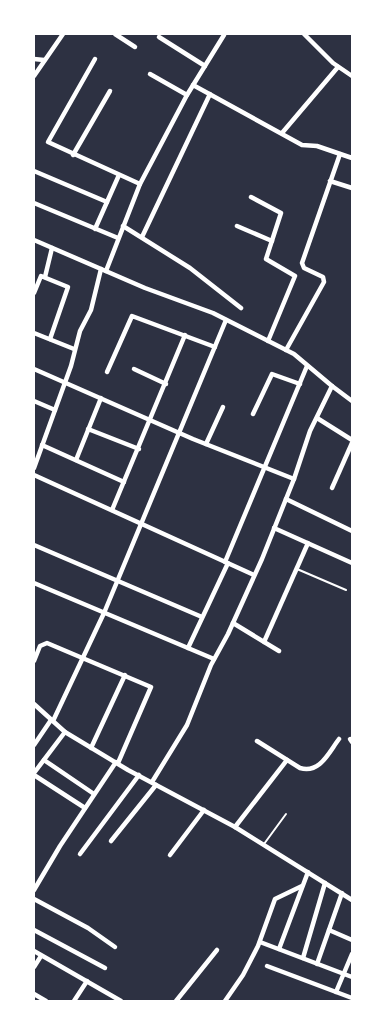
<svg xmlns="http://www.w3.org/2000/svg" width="386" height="1035" font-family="'Roboto Condensed',sans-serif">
<rect width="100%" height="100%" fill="#2d3142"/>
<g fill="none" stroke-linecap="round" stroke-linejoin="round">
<g stroke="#fff" stroke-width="2">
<polyline points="297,569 346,590"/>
<polyline points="264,844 286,814"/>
</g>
<g stroke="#fff" stroke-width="4.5">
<polyline points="115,34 135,47"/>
<polyline points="304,34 333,63 352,76"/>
<polyline points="159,37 205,66"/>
<polyline points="34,59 44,60"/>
<polyline points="95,59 48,142 140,184"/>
<polyline points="150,74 187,95"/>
<polyline points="34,76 63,34"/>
<polyline points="193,85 302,145 317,146 352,158"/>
<polyline points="282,133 338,67"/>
<polyline points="73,155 110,91"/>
<polyline points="34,171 107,202"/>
<polyline points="330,181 352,188"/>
<polyline points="251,197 281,213 266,259 295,276 268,341"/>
<polyline points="34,203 118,238"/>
<polyline points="123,226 190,268 241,308"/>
<polyline points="237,226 272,241"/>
<polyline points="95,229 119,175"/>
<polyline points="142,237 210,94"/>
<polyline points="34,240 145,288 213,313 294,354 332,386"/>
<polyline points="106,271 140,184 187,95 224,35"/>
<polyline points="45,277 52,248"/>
<polyline points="34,293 41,276 68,287 50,339"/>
<polyline points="34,333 74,349"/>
<polyline points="286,350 324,282 323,277 304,268 302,263 340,154"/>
<polyline points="34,369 193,439 294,479 262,559 228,634 211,665 187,725 152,782"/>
<polyline points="134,369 166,384"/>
<polyline points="107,372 132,316 215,347"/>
<polyline points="34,401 55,410"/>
<polyline points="253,414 272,374 300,384"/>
<polyline points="317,418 352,440"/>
<polyline points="88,429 139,449"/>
<polyline points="206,444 223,407"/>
<polyline points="42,445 124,482"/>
<polyline points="76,460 101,398"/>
<polyline points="34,468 71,366 80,331 91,310 101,269"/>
<polyline points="34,475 254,575"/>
<polyline points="294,479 310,431 332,386 352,401"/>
<polyline points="332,488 352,443"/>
<polyline points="286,499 352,531"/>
<polyline points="112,510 185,335"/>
<polyline points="274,528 352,563"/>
<polyline points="34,545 202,617"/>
<polyline points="225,562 307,366"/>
<polyline points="34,583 214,659"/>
<polyline points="233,623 279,651"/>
<polyline points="264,642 308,543"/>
<polyline points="188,648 228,563"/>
<polyline points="34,661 40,646 47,643 151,687 118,763"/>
<polyline points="34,704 65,732 128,770 235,827 352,900"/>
<polyline points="53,721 104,613 226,320"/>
<polyline points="350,739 352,742"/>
<path d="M257,741L300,768C320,774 329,752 339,739"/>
<polyline points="34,745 51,720"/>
<polyline points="91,748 125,675"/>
<polyline points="44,760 94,794"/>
<polyline points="34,773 65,732"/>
<polyline points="34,775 85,808"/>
<polyline points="235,827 287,760"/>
<polyline points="111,841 156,785"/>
<polyline points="80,854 139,775"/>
<polyline points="170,855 204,810"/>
<polyline points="34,890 60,846 116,762"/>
<polyline points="34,899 88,928 115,947"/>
<polyline points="34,930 105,968"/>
<polyline points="329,930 352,940"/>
<polyline points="260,942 352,977"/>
<polyline points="279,949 308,872"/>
<polyline points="34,951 121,1001"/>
<polyline points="303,958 325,883"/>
<polyline points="317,964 342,893"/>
<polyline points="267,966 352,998"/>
<polyline points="34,967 41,956"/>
<polyline points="336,992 352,954"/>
<polyline points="34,994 46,1001"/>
<polyline points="74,1001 87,981"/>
<polyline points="176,1001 217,950"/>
<polyline points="225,1001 243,975 258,946 275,899 302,886"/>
</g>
</g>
<rect width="386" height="1035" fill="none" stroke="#ffffff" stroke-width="70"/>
</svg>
